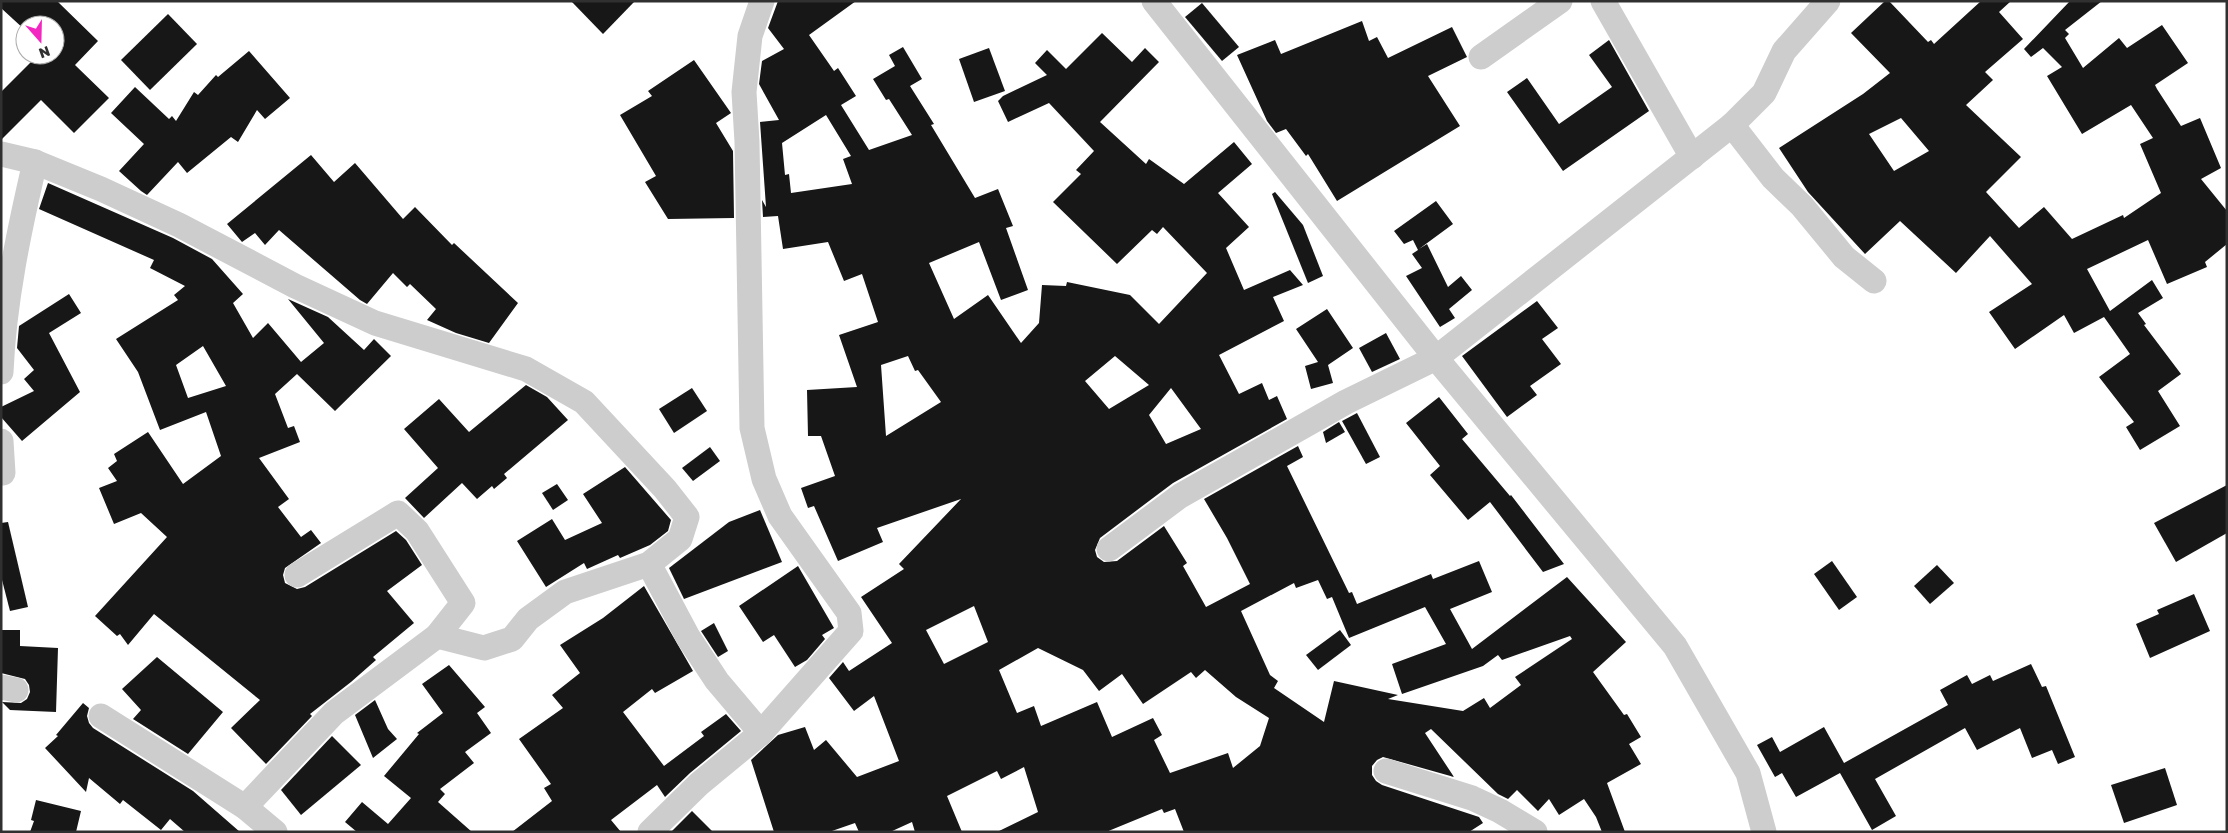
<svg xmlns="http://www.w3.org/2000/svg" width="2228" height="833" font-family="'Golos Text',sans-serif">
<rect width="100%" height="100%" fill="#fff"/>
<g fill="#171717" fill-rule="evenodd">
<polygon points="1,1 57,1 98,41 75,65 109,98 74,133 41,100 1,140 1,92 38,55 55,55 55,25 25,25 25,30 1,8"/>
<polygon points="571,1 635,1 603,34"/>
<path d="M778,1H856L809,35L834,71L838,68L856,96L841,105L869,150L912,135L889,99L886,100L873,79L895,66L889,55L903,47L922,79L910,86L934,124L931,125L975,198L998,189L1013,226L1006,228L1028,290L1001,300L979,242L929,263L954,319L988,295L1021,343L1039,323L1042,285L1066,286L1067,282L1130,295L1159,324L1207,273L1163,227L1157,234L1152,230L1117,264L1053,202L1081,174L1076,170L1094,151L1049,103L1008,122L998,101L1003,96L1047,75L1035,63L1047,50L1066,69L1102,33L1132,62L1145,48L1159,62L1100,122L1146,164L1149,159L1184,184L1234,142L1252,164L1218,193L1249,227L1226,248L1244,290L1290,270L1303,285L1273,297L1284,321L1219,355L1239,394L1262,383L1269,400L1277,396L1287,419L1173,483L1149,501L1100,538L1095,550L1097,557L1104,562L1117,561L1164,526L1187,563L1183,566L1206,607L1250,584L1227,538L1204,499L1298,446L1303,457L1287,466L1349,593L1352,592L1357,604L1431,574L1433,579L1479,561L1492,592L1450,609L1472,649L1567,577L1626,642L1593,672L1624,715L1627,714L1641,737L1629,744L1641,764L1607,783L1625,832H1602L1596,817L1584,799L1559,815L1549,799L1538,811L1517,790L1508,799L1498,794L1431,729L1425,733L1454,777L1383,757L1377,760L1372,766V775L1376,781L1382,785L1479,817L1483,823L1469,832H1184L1175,809L1164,813L1162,809L1106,832H997L1038,812L1024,767L1001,779L997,771L947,796L962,832H915L912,822L890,832H859L855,823L829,832H774L751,760L778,735L805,727L814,750L826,740L857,777L899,761L874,696L854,711L829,678L843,662L849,671L892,643L861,597L904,569L899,564L961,499L877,528L883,542L838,561L814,506L808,508L801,488L835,476L821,436H808L807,390L857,387L839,335L878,322L862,274L844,281L828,242L783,249L778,216L763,217L762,200L766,207L760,122L779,120L759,84L762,61L784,49L768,28ZM826,115L851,156L843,159L852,184L791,193L789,174L785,175L782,143ZM908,356L915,371L918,370L941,402L886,436L881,365ZM1115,356L1149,385L1109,409L1085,381ZM1171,388L1201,429L1166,444L1149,415ZM1318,580L1327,599L1332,597L1349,638L1425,607L1446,644L1392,664L1402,694L1483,666L1498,655L1502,660L1570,636L1572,639L1515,677L1521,685L1490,708L1484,698L1463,711L1388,699L1398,695L1334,681L1324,722L1274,688L1278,681L1270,675L1241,611L1294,583L1296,588ZM974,606L988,642L944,664L926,630ZM1038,648L1083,670L1099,691L1122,674L1143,704L1191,672L1196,678L1205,670L1236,697L1269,718L1260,746L1233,768L1228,753L1170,773L1154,740L1162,735L1153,718L1112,737L1097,702L1041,726L1034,706L1017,713L999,670Z"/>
<path d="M1885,1H1889L1928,42L1931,40L1934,44L1981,1H2011L1999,12L2023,39L1985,72L1993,80L1966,105L2021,157L1986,192L2019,228L2044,207L2072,239L2123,215L2124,218L2161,193L2140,144L2153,138L2131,105L2082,134L2047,76L2062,67L2043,48L2031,57L2024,49L2070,1H2102L2065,30L2069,34L2065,38L2083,68L2119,38L2127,48L2162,25L2188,63L2155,85L2157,89L2181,126L2200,118L2221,168L2201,179L2227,211V244L2205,262L2207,267L2167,284L2148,240L2087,269L2110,311L2152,280L2163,298L2138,313L2146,324L2144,325L2181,374L2158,391L2180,426L2140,450L2126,427L2134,422L2099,377L2130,354L2104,317L2074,333L2064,315L2015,349L1989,312L2032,284L1990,236L1956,273L1900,221L1865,254L1808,192L1779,148L1863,94L1890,73L1851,33ZM1901,118L1929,151L1894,171L1869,134Z"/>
<polygon points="1202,3 1239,47 1222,61 1185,17"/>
<polygon points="168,14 197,44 150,90 121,60"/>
<polygon points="1362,21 1369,41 1377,37 1388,58 1452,27 1467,57 1428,76 1460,126 1337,201 1308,154 1306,156 1286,129 1276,133 1267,121 1237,55 1275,40 1281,54"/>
<polygon points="1609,40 1649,111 1563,171 1507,92 1527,78 1559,124 1612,87 1589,55"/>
<polygon points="989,48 1005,91 974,102 959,59"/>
<polygon points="249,51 290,98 265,119 257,110 238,142 231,137 187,173 178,162 147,195 141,191 119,171 144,144 111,113 135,87 169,119 172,116 176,121 194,92 198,95 216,75 218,77"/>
<polygon points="694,60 731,113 716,123 733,151 734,218 668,219 645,182 656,176 620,115 652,96 648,91"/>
<polygon points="311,155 334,182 355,163 403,219 415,207 452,245 454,243 518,303 489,343 456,333 427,320 436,309 410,284 407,287 393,273 367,304 360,300 279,230 265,245 255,233 242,242 227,224"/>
<path d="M48,183L173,238L212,259L243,294L233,303L253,338L268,323L301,362L324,343L288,299L328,317L364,350L374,339L391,356L335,411L297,374L275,394L288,428L294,426L300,442L259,458L289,499L278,507L301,537L311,530L321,543L285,568L283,575L285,583L297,589L305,587L396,531L406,540L422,565L387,591L414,623L373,657L376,660L351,682L310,714L312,716L266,764L231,728L260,700L154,614L128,645L120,634L117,636L95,616L167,537L141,513L114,524L99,488L117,481L108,468L117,461L114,454L148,432L183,484L221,456L206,412L160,430L138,372L116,339L178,300L174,295L185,286L150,268L154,260L39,209ZM203,346L226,386L188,398L176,365Z"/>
<polygon points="1275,192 1303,225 1323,276 1308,283 1272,194"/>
<polygon points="1436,201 1453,224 1419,249 1427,244 1448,287 1461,276 1472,290 1449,309 1455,318 1440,327 1406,276 1422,268 1412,254 1418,250 1413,240 1404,244 1394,231"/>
<polygon points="69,294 81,313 49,333 80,392 22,441 1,417 1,407 34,391 24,379 34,370 17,348 19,326"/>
<polygon points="1537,301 1558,328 1542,339 1561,364 1530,386 1537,395 1507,417 1462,356"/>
<polygon points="1327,309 1353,348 1328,365 1333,383 1311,389 1305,366 1318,362 1296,329"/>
<polygon points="1386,333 1400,359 1372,372 1359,348"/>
<polygon points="526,385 547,397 568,420 504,474 507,478 494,489 492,486 477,499 462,483 424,518 405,498 438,468 404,429 439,399 469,432"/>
<polygon points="692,388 707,411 674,433 659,409"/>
<polygon points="1439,397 1468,434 1462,439 1510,496 1511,495 1564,564 1543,572 1490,502 1468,520 1430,475 1440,466 1406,423"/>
<polygon points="1357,413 1380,457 1366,464 1342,421"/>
<polygon points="1339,422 1345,432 1326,443 1323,432"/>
<polygon points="710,447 720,461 693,481 682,468"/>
<polygon points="625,467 671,520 668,531 650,545 620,558 618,555 587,569 584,563 546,587 517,541 552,519 565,540 602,523 583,494"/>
<polygon points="557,484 568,500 553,510 542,493"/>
<polygon points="2227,485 2227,533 2176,562 2154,523"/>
<polygon points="760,510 782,562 684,599 669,568 729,522"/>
<polygon points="8,522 28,607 10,611 1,576 1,523"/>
<polygon points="1832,561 1857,597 1839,610 1814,574"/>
<polygon points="1937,565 1954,583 1930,604 1914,586"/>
<polygon points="798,566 834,628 822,635 825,639 807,660 795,667 774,635 763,642 739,606"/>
<polygon points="644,586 693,671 655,693 652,689 623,712 664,766 704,736 701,732 726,714 741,731 690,773 665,797 657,785 611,820 621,832 512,832 552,801 544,788 551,784 519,739 563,708 552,695 580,673 560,645 603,618"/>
<polygon points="2194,594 2210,631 2150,658 2136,624 2159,614 2157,610"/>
<polygon points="714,623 728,651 718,657 701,631"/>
<polygon points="1,630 20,630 20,646 58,648 56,712 10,710 2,702 21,703 27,699 30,692 29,685 25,679 1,673"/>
<polygon points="1340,630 1351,645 1318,670 1306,655"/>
<polygon points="157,657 223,712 188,754 133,719 141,710 122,689"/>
<polygon points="2031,664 2042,687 2046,686 2075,757 2058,764 2052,750 2032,758 2020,728 1977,750 1965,728 1875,779 1896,816 1872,830 1840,773 1796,797 1782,773 1775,777 1757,745 1772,737 1780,752 1824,727 1844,763 1948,705 1940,690 1967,675 1972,684 1990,675 1993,681"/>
<polygon points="449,665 485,707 477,713 491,733 465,752 474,763 440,789 445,794 438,802 472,832 357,832 345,822 362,802 388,824 411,798 384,776 419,734 417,733 443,713 422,684"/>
<polygon points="375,700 388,729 397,739 373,758 355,715"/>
<polygon points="83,703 89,708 87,716 89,723 93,728 193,791 240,832 185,832 170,819 161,830 123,800 120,804 89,778 86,792 45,748 58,736 56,735"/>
<polygon points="332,736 361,765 301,815 281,790"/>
<polygon points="2165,768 2177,805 2124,823 2111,785"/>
<polygon points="36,800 81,811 76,832 30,832 34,821 31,820"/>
<polygon points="692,811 713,832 671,832"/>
</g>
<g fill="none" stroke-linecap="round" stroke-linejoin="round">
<g stroke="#cdcdcd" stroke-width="25">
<polyline points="1154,1 1436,358 1675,646 1748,773 1764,832"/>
<polyline points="1603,1 1692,157"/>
<polyline points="1481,57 1560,1"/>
<polyline points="1732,125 1773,178 1802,206 1844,257 1874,281"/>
<polyline points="1,154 35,162 101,189 179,225 295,286 375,323 526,369 584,402 665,489 687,517 680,539 649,564 565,592 528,619 512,639 484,648 437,636 334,713 245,807"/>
<path d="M1,372C4,301 19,231 35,162"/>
<polyline points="1,441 3,473"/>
<polyline points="1109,549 1180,496 1346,402 1436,358 1732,125 1764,93 1784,51 1828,1"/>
<polyline points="649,564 688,637 717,681 761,733 699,784 650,832"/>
<polyline points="297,575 398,513 417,531 463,603 437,636"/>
<polyline points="1,687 16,690"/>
<polyline points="101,716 245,807 275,832"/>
<polyline points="761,733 851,631 849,613 780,516 764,479 752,428 747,142 744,92 750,36 762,1"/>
<polyline points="1386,771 1472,798 1500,811 1535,832"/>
</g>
</g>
<rect width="2228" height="833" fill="none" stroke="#303030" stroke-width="5"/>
<g transform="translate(40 40) rotate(160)"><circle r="24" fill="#ffffff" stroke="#acacac"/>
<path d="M0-4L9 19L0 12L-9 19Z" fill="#f426c2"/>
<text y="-8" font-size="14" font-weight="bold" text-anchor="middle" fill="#303030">N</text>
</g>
</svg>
